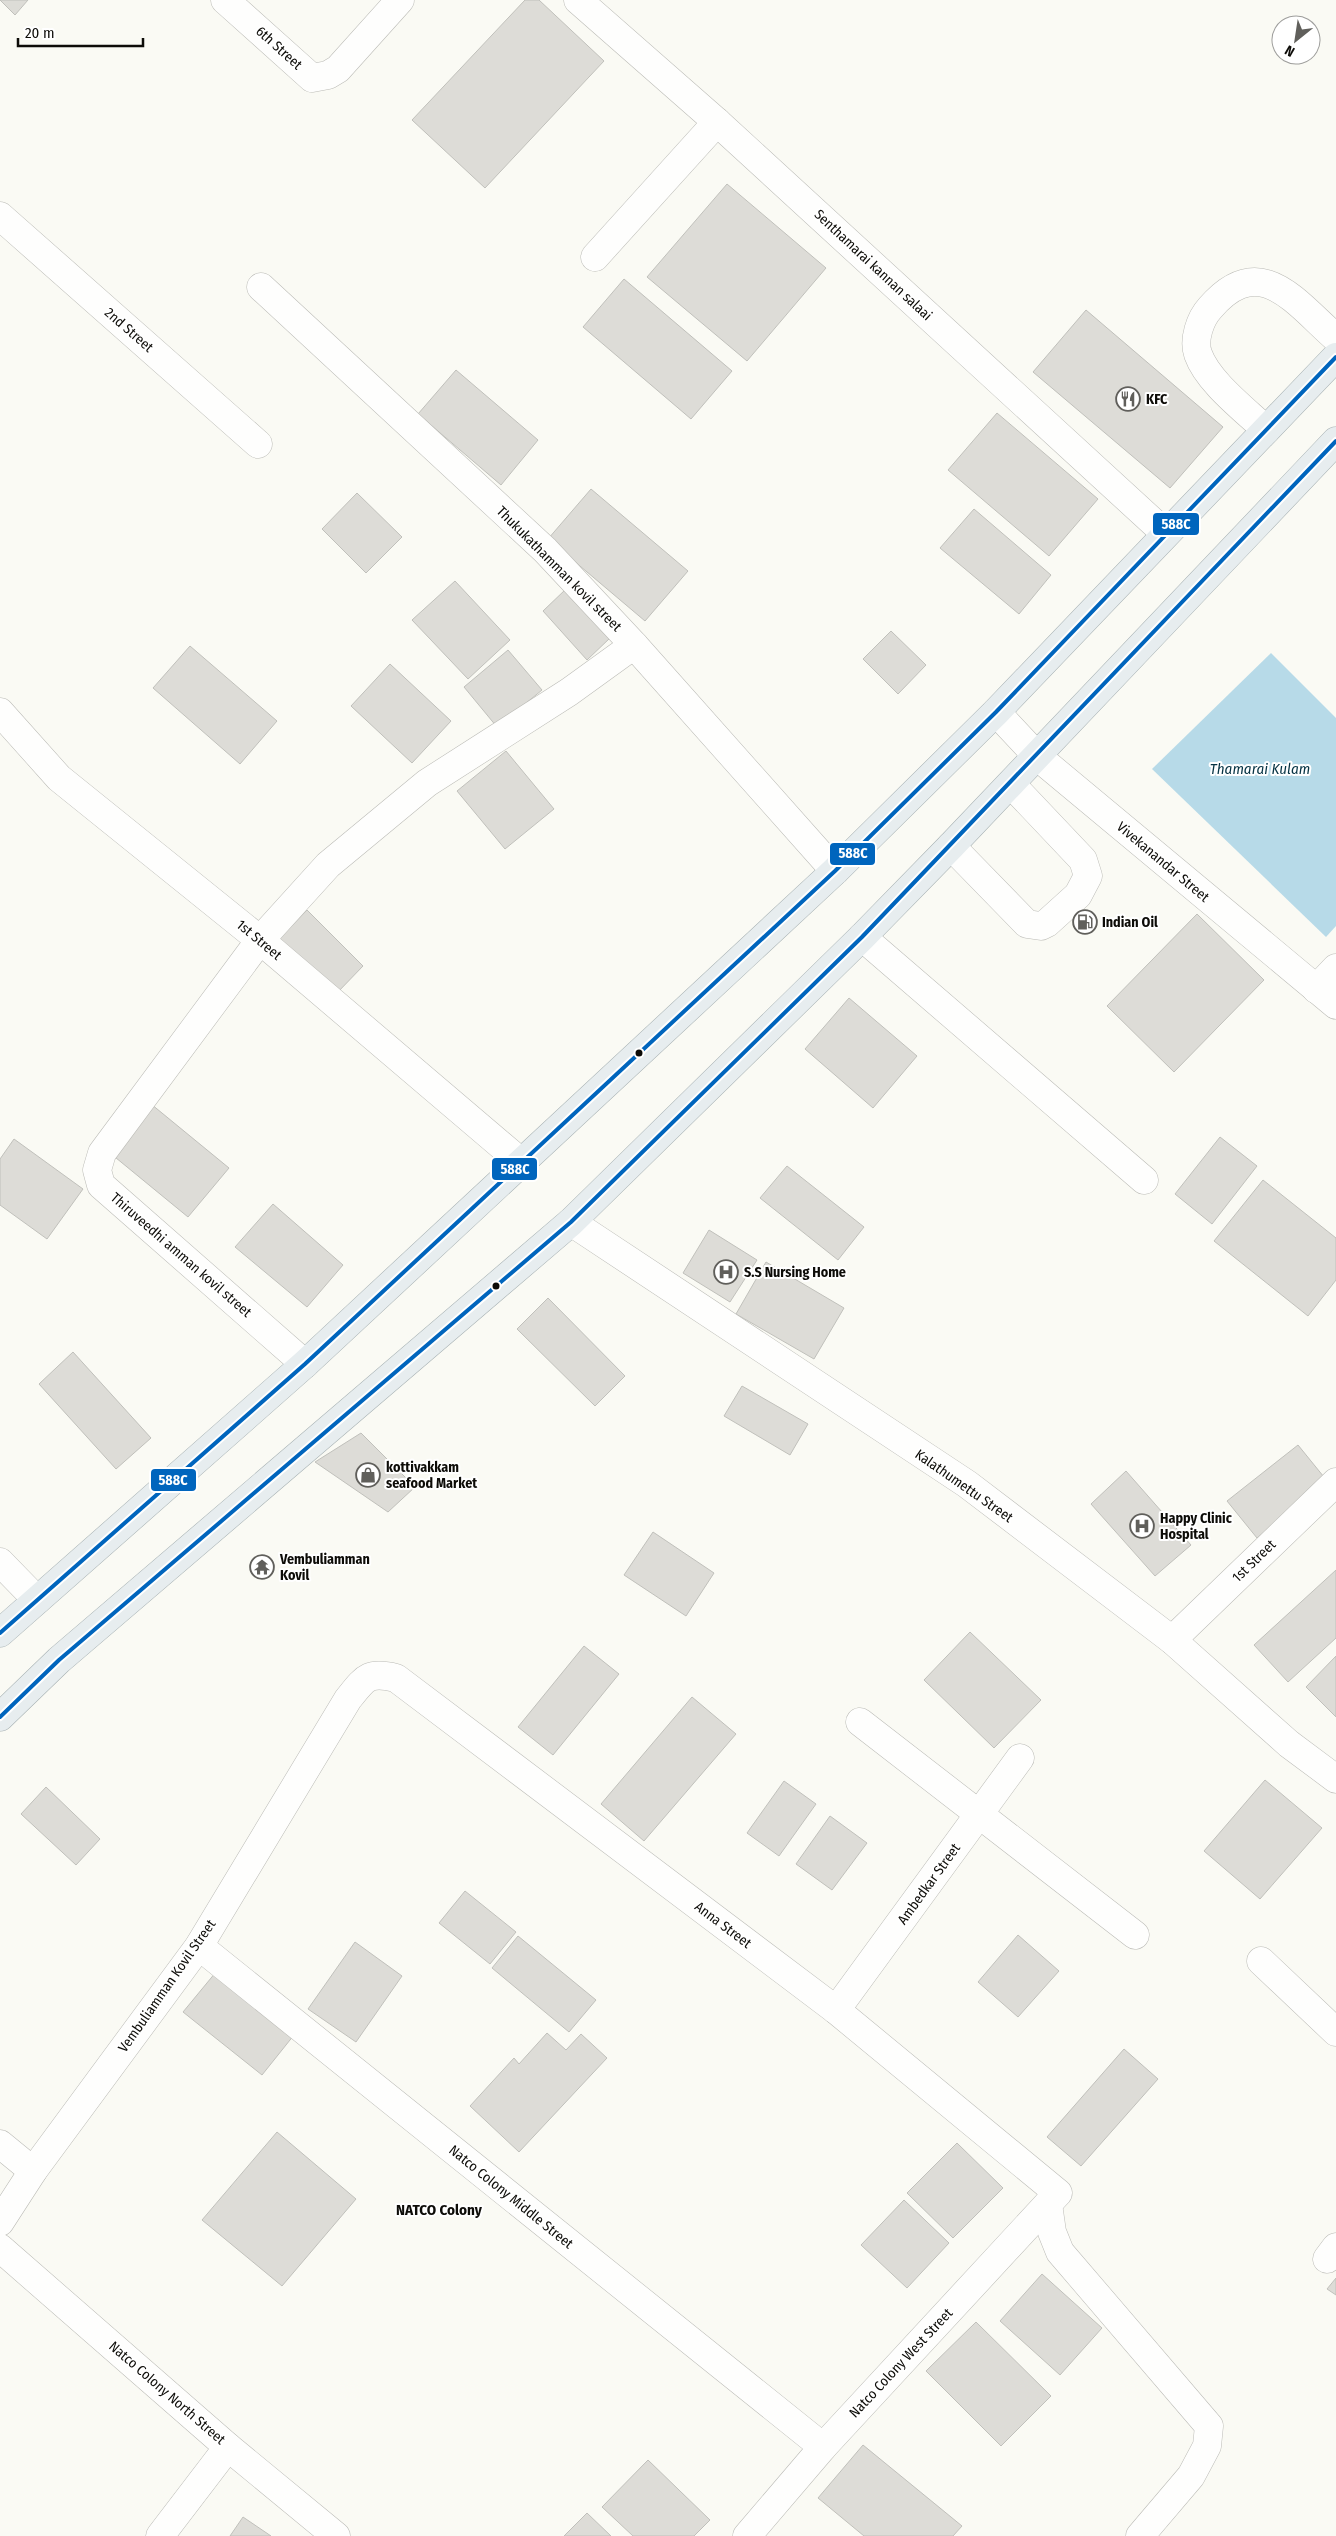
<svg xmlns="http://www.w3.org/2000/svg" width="1336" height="2536" font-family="'Fira Sans Condensed',sans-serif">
<rect width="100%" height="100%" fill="#fafaf4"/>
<polygon fill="#b7dae8" points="1271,653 1336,718 1336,926 1326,937 1152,769"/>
<g fill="#dddcd7" stroke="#c0c0bb">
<polygon points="0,0 28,0 15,15"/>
<polygon points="525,0 539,0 604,61 485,188 412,120"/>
<polygon points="727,184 826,268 747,361 647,277"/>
<polygon points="624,279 732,371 691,419 583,327"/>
<polygon points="1086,310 1223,427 1170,488 1033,372"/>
<polygon points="456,370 538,440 501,485 418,414"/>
<polygon points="997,413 1098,499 1049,556 948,470"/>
<polygon points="591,489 688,571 645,621 548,539"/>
<polygon points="357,493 402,537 366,573 322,529"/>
<polygon points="974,509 1051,575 1019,614 940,548"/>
<polygon points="455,581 510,640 468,679 412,620"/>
<polygon points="566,589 610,638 587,660 543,611"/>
<polygon points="891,631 926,665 898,694 863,659"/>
<polygon points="190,646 277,721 240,764 153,688"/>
<polygon points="508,650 542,690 497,727 464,687"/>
<polygon points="390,664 451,721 412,763 351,706"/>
<polygon points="506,751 554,809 505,849 457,791"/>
<polygon points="307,910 363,966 336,994 279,939"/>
<polygon points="1197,914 1264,980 1174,1072 1107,1006"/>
<polygon points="849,998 917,1056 873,1108 805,1049"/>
<polygon points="151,1104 229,1168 188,1217 110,1153"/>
<polygon points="1220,1137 1257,1166 1212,1224 1175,1194"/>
<polygon points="14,1139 83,1189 47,1239 0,1205 0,1159"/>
<polygon points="787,1166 864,1227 838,1260 760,1198"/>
<polygon points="1263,1180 1336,1238 1336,1280 1308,1316 1214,1241"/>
<polygon points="273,1204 343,1265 307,1307 235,1247"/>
<polygon points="709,1230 757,1260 730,1302 683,1273"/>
<polygon points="766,1262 844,1308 814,1359 736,1314"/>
<polygon points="548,1298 625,1376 595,1406 517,1329"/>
<polygon points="73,1352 151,1438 116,1469 39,1384"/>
<polygon points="742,1386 808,1424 790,1455 724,1416"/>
<polygon points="361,1433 415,1487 388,1512 315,1462"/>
<polygon points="1298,1445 1328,1482 1257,1538 1227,1501"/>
<polygon points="1126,1471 1191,1545 1155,1576 1091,1504"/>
<polygon points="653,1532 714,1573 686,1616 624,1575"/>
<polygon points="1336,1570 1336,1638 1288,1682 1254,1645"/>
<polygon points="970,1632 1041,1700 994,1748 924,1680"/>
<polygon points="584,1646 619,1674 553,1755 518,1727"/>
<polygon points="1336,1656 1336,1717 1306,1687"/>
<polygon points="692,1697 736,1734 644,1841 601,1804"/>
<polygon points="1265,1780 1322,1828 1260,1899 1204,1851"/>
<polygon points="784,1781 816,1804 779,1856 747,1833"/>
<polygon points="46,1787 100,1839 76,1865 21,1814"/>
<polygon points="830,1816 867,1843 832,1890 796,1864"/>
<polygon points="465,1891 516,1932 490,1964 439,1923"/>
<polygon points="1018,1935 1059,1971 1018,2017 978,1982"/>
<polygon points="518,1936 596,2000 569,2032 492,1968"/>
<polygon points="355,1942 402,1976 356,2042 308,2009"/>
<polygon points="216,1972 294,2035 262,2075 183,2012"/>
<polygon points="547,2033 566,2050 581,2034 607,2058 519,2152 470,2106 514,2058 519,2064"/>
<polygon points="1124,2049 1158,2079 1081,2166 1047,2137"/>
<polygon points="277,2132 356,2199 282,2286 202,2220"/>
<polygon points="957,2143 1003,2188 953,2238 907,2193"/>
<polygon points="904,2200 949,2243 907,2288 861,2245"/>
<polygon points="1042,2274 1102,2328 1060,2375 1000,2321"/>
<polygon points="1336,2278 1336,2295 1327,2289"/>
<polygon points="976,2322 1051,2396 1001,2446 926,2371"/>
<polygon points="863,2445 962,2526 953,2536 864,2536 818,2498"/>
<polygon points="648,2460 710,2520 694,2536 633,2536 602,2507"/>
<polygon points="587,2513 611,2536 564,2536"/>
<polygon points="243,2517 271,2536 230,2536"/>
</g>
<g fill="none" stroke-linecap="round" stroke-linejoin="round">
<g stroke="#bbbbb6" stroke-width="29">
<g id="minor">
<polyline points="225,0 312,78 328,75 338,69 400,0"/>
<polyline points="578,0 717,122 1165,533"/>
<polyline points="0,216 258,444"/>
<polyline points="595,257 717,122"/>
<polyline points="261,287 545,550 634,645 835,871"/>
<path d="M1266,430C1244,409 1208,382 1198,354C1193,340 1200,319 1210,308C1260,250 1295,302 1336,338"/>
<polyline points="0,712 59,778 260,940 522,1163"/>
<polyline points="996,712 1038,757 1336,1005"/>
<polyline points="951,846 1027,924 1041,926 1047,923 1078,895 1088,876 1083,860 1011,784"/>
<polyline points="862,937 1144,1180"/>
<polyline points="1316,989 1336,968"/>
<polyline points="571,1222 967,1484 1172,1640 1289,1744 1336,1779"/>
<polyline points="305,1364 101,1185 97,1170 102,1153 260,940 328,865 427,783 569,692 634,645"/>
<polyline points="0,1562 37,1600"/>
<polyline points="1172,1640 1336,1482"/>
<polyline points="860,1722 1135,1935"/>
<polyline points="199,1946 823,2447"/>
<polyline points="1261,1961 1336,2032"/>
<polyline points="836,2010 1020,1758"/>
<polyline points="0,2144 33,2171"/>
<polyline points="1048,2204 1052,2232 1060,2252 1209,2426 1207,2446 1191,2476 1140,2536"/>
<path d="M0,2222L33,2171L199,1946L348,1699C365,1678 368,1671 396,1678L836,2010L1058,2193L823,2447L747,2536"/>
<polyline points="0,2248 228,2447 336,2536"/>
<polyline points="1327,2259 1336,2247"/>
<polyline points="160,2536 228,2447"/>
</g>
</g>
<g stroke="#a6b0b2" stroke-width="29">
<g id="major">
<polyline points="0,1633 305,1364 835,871 996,712 1336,357"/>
<polyline points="0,1717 59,1660 571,1222 862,937 951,846 1336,441"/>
</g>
</g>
<use href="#minor" stroke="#fefefd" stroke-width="28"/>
<use href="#major" stroke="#e7edef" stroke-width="28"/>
<g stroke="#fff" stroke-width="8">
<g id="bus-1">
<polyline points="0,1633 305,1364 835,871 996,712 1336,357"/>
<polyline points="0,1717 59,1660 571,1222 862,937 1336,441"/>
</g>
</g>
<use href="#bus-1" stroke="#0065bd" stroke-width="4"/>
</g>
<defs>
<g id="restaurant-ring" transform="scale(1.25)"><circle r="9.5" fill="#fff" stroke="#605f5b" stroke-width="1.5"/><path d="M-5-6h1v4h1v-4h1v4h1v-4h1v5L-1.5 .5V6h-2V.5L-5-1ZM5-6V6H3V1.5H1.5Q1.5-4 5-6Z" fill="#605f5b"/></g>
<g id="fuel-ring" transform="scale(1.25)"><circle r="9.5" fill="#fff" stroke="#605f5b" stroke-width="1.5"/><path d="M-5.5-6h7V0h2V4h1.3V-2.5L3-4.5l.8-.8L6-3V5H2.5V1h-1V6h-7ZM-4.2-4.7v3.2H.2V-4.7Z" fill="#605f5b"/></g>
<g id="hospital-ring" transform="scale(1.25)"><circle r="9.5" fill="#fff" stroke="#605f5b" stroke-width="1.5"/><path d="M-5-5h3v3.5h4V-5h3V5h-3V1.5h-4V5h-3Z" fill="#605f5b"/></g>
<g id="shop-ring" transform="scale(1.25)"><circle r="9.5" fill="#fff" stroke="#605f5b" stroke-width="1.5"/><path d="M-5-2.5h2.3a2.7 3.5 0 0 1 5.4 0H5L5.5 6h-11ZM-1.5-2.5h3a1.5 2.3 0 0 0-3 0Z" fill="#605f5b"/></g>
<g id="temple-ring" transform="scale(1.25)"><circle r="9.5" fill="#fff" stroke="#605f5b" stroke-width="1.5"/><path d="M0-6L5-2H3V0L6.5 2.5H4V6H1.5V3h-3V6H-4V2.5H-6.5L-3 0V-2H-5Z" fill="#605f5b"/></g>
</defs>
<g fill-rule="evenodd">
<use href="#restaurant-ring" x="1128" y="399"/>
<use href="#fuel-ring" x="1085" y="922"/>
<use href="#hospital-ring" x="726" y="1272"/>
<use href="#shop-ring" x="368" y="1475"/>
<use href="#hospital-ring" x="1142" y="1526"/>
<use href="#temple-ring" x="262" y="1567"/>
</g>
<g fill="#0d0c08" stroke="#fff" stroke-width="2">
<circle cx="639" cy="1053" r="4.5"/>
<circle cx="496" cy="1286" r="4.5"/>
</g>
<g text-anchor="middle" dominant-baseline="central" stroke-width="4" stroke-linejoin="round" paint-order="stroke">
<g font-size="14" fill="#0d0c08" stroke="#fff">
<text transform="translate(279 48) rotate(42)">6th Street</text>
<text transform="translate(873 265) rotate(43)">Senthamarai kannan salaai</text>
<text transform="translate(129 330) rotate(41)">2nd Street</text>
<text transform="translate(559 569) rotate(45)">Thukukathamman kovil street</text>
<text transform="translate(1163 862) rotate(40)">Vivekanandar Street</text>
<text transform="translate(259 940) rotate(40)">1st Street</text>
<text transform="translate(181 1255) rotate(41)">Thiruveedhi amman kovil street</text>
<text transform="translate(964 1486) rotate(35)">Kalathumettu Street</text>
<text transform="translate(1254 1561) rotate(-44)">1st Street</text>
<text transform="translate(929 1884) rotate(-54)">Ambedkar Street</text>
<text transform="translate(723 1925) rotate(37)">Anna Street</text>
<text transform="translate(167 1986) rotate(-55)">Vembuliamman Kovil Street</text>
<text transform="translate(511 2197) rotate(39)">Natco Colony Middle Street</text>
<text transform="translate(901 2363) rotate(-47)">Natco Colony West Street</text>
<text transform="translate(167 2393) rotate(41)">Natco Colony North Street</text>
</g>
<g font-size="14" font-weight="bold" fill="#0d0c08" stroke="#fff" text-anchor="start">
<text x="1146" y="399">KFC</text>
<text x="1102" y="922">Indian Oil</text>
<text x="744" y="1272">S.S Nursing Home</text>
<text x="386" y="1467">kottivakkam<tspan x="386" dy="16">seafood Market</tspan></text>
<text x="1160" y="1518">Happy Clinic<tspan x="1160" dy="16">Hospital</tspan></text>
<text x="280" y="1559">Vembuliamman<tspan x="280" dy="16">Kovil</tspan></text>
</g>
<g font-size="15" font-style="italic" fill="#063344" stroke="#fff">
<text x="1260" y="769">Thamarai Kulam</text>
</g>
<g font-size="15" font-weight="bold" fill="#0d0c08" stroke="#fff">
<text x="439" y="2210">NATCO Colony</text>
</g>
</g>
<g stroke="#fff" stroke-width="2">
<rect x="1152" y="512" width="48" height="24" rx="5" fill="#0065bd"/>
<rect x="829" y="842" width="47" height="24" rx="5" fill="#0065bd"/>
<rect x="491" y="1157" width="47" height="24" rx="5" fill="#0065bd"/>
<rect x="150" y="1468" width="47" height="24" rx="5" fill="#0065bd"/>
</g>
<g font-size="14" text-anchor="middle" font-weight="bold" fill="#fff">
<text x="1176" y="529">588C</text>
<text x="853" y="858">588C</text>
<text x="515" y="1174">588C</text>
<text x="173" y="1485">588C</text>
</g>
<g transform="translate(1296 40) rotate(210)"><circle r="24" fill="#ffffff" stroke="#9e9e9c"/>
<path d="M0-4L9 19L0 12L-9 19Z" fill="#605f5b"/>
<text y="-8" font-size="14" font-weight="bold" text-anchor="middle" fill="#0d0c08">N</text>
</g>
<path d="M18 38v8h125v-8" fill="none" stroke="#0d0c08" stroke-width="2.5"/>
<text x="25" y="38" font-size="15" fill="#0d0c08" stroke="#ffffff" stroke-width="4" paint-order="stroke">20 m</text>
</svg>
